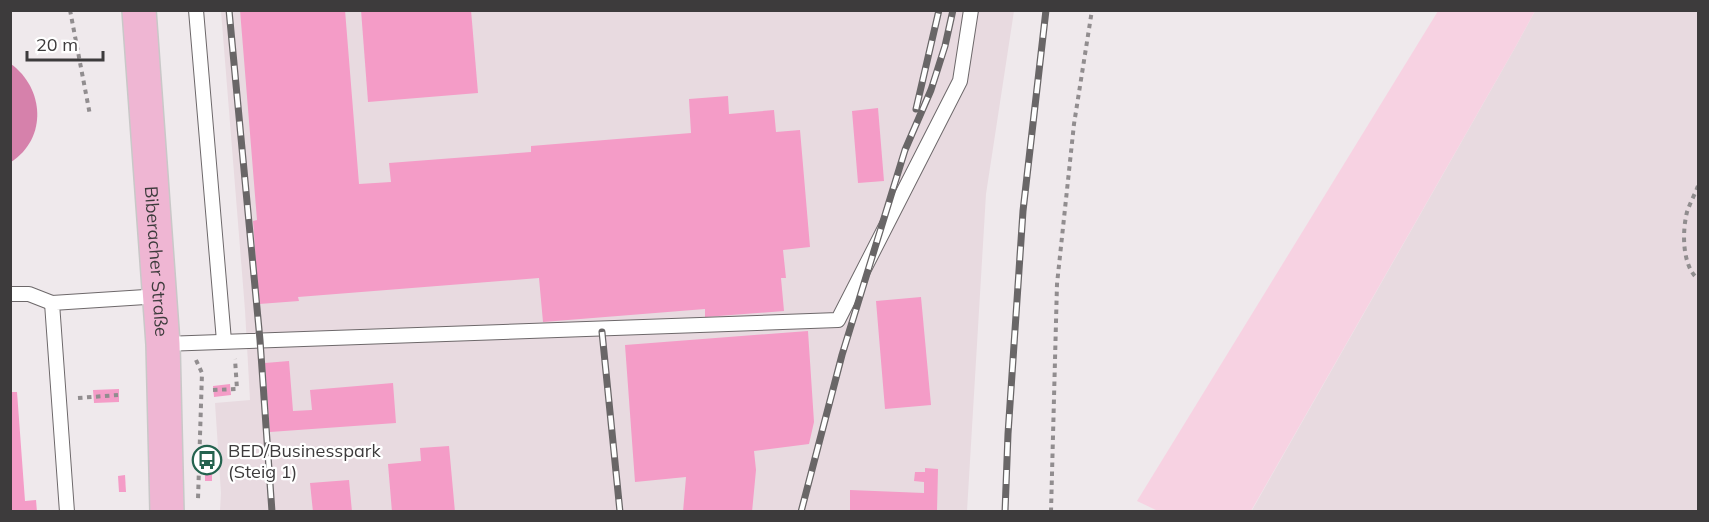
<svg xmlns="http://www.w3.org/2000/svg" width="1709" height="522" font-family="Mulish,sans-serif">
<rect width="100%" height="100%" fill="#efe9ec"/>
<g fill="#e8dae0">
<polygon points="221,11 1014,11 986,194 967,511 220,511 221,493 215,403 250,400 245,310"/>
<polygon points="1535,11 1698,11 1698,511 1251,512 1516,46"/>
</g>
<polygon fill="#f7d2e2" points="1438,11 1535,11 1516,46 1251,511 1158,511 1137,501"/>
<path fill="#d681ab" d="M11,64C44,88 48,138 11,162Z"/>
<g fill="#f49cc7">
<polygon points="240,10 345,10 359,184 391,182 389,163 531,152 531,146 691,133 689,99 728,96 729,114 774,110 776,132 800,130 810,247 783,250 786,278 781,278 784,311 705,317 705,309 543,322 539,278 298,297 299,301 259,304 253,221 257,220"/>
<polygon points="361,10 471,10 478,93 368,102"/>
<polygon points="878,108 884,181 858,183 852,111"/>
<polygon points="921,297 931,405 885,409 876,301"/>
<polygon points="808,331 814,422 809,444 754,451 756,470 752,512 683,512 686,477 635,482 625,345"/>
<polygon points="289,361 293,411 312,410 310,390 393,383 396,423 270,432 265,363"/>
<polygon points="230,384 231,395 214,397 213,386"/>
<polygon points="119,389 119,402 94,403 93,390"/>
<polygon points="10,392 17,392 25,501 36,500 37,512 10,512"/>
<polygon points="449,446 455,512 392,512 388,464 421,461 420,448"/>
<rect x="205" y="464" width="7" height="17"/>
<polygon points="925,468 938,469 937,512 850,512 850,490 924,493 924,482 914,481 915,472 925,472"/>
<polygon points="125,475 126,492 119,492 118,476"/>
<polygon points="349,480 352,512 313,512 310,483"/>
</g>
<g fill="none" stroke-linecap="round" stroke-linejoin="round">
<g stroke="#6d686a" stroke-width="16">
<g id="lane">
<polyline points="196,10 224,341"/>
<polyline points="10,294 29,294 52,303"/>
<polyline points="163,344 838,320 960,81 971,10"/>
<polyline points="67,512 52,303 161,296"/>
</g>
</g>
<g stroke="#c9c8c8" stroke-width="36">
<g id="primary">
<path id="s1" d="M139,10L163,344L167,512"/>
</g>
</g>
<g stroke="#918d8f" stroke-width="4" stroke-dasharray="4.5 4.5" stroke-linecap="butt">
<polyline points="70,10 90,115"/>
<path d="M1698,186C1695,194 1690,203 1687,212C1682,232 1682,266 1698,279"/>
<polyline points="196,360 202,373 198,499"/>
<polyline points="213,390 237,389 235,359"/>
<polyline points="78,398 118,395"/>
<polyline points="1051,512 1057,284 1074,124 1092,10"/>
</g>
<use href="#lane" stroke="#fff" stroke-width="14"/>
<use href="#primary" stroke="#efb6d3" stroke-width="33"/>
<g stroke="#696667" stroke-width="7">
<g id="rail">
<polyline points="229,10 260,340 272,512"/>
<polyline points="916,109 939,10"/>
<polyline points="602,332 620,512"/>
<polyline points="801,512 842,355 905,150 931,90 945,46 953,10"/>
<polyline points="1005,512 1008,434 1023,211 1046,10"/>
</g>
</g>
<use href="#rail" stroke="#fff" stroke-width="4.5" stroke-dasharray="14" stroke-linecap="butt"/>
</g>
<defs>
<g id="bus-ring" transform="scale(1.5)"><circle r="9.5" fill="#fff" stroke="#24634f" stroke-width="1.5"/><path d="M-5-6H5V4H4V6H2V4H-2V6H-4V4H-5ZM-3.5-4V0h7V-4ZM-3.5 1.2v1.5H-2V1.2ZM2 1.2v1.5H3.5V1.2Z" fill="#24634f"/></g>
</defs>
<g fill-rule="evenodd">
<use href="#bus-ring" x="207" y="460"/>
</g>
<g text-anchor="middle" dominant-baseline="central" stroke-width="4.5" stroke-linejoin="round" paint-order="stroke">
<g font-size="18" fill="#3d3b3c" stroke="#fff">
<text stroke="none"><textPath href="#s1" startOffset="252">Biberacher Straße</textPath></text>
</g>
<g font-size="18" fill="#3d3b3c" stroke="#fff" text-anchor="start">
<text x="228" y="450">BED/Businesspark<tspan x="228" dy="21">(Steig 1)</tspan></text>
</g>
</g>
<rect width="1709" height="522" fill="none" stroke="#3d3b3c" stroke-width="24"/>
<path d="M27 51v9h76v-9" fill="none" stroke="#3d3b3c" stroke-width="3"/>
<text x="36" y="51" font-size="18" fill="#3d3b3c" stroke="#ffffff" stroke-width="4.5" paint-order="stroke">20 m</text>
</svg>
